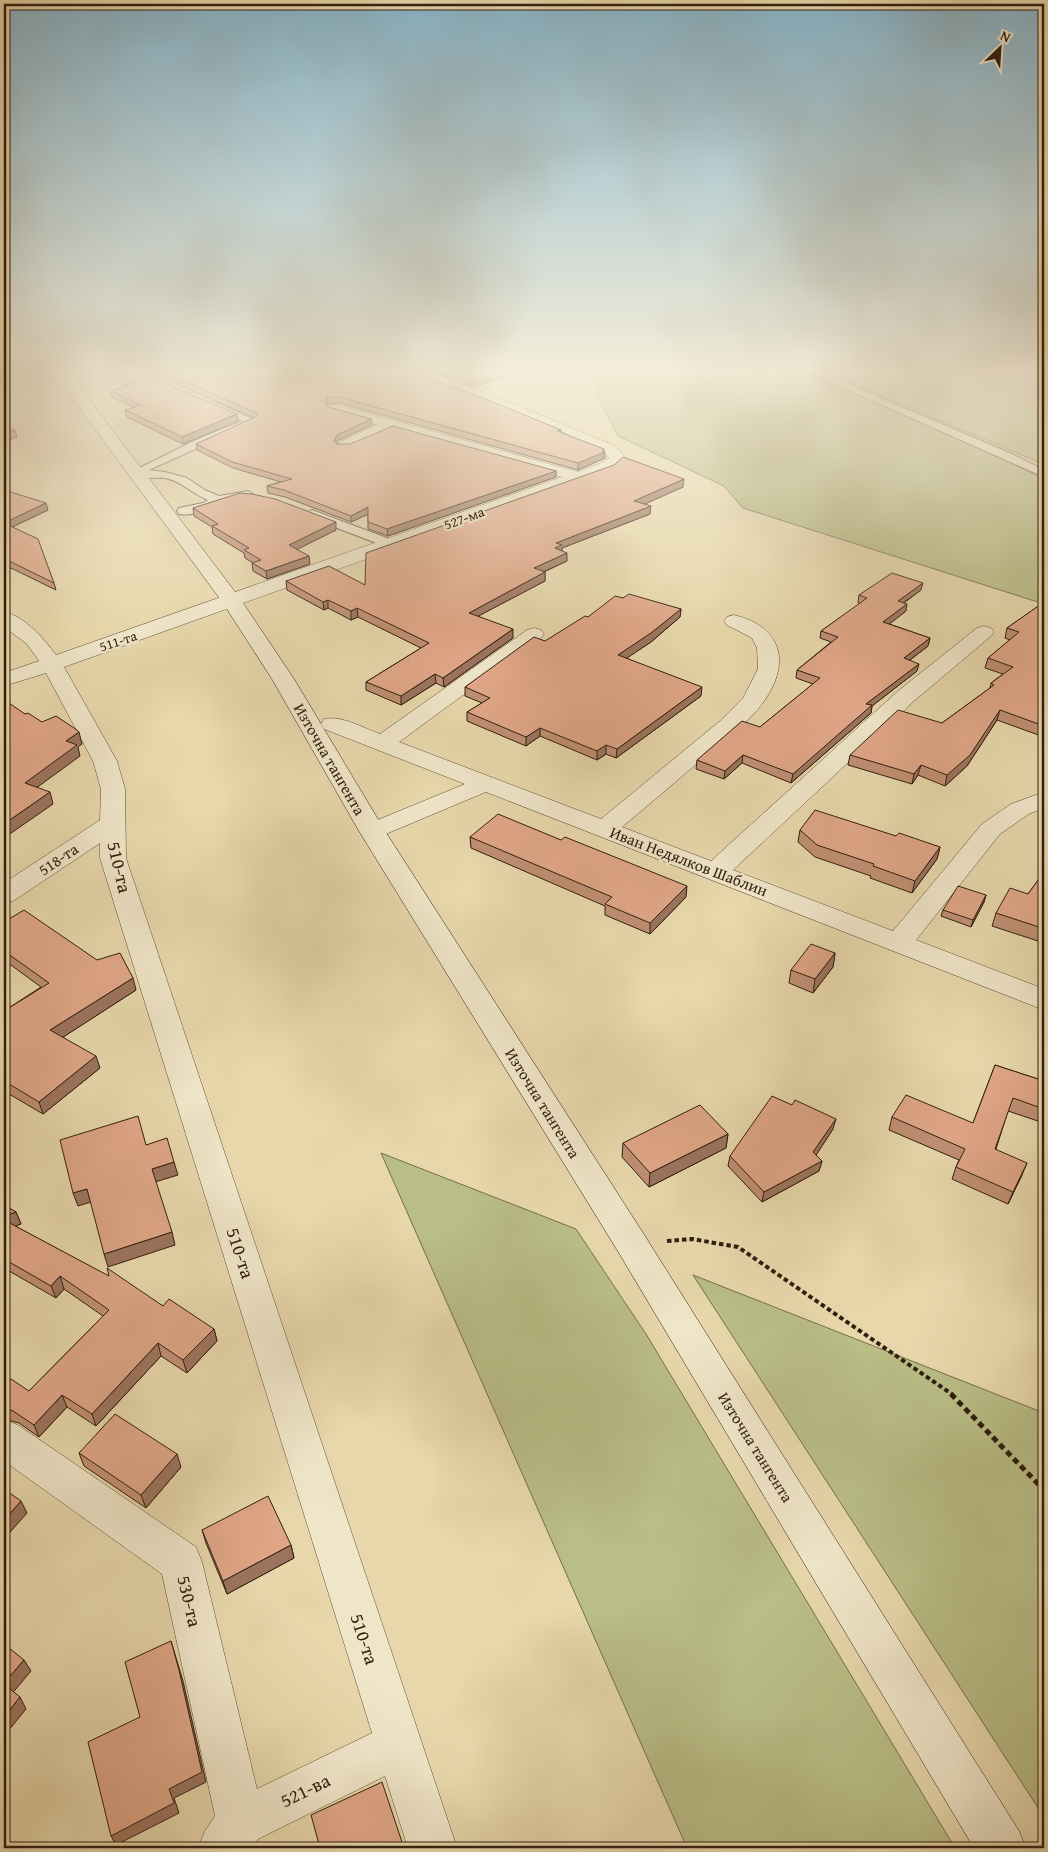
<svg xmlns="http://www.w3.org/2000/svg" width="1048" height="1852" font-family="'Gentium Book Plus',serif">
<rect width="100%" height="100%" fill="#e7d7ab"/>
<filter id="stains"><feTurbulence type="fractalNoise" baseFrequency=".004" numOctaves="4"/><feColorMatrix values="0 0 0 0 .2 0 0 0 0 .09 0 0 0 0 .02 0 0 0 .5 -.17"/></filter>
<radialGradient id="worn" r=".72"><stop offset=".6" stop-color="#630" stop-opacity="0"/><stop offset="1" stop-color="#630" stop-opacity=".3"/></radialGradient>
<g fill="#b9bd86" stroke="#756e4a">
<polygon points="601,369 797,369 964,440 1044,479 1044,604 743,508 724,486 618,436 597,396"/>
<polygon points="818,369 1044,369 1044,466 1031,459"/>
<polygon points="381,1153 576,1229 646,1334 955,1848 687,1848"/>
<polygon points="693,1275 1044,1413 1044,1817"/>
</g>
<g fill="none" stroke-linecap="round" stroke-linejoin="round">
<g stroke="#5e4c36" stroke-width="2">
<g id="lane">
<polygon points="93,369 109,369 170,382 171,384 166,387 98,372"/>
<polygon points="801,369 813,369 1012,454 1044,470 1044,477"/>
<path d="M214,402L257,421L149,470L165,472L187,478L205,490L219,496L248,491L254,495C246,503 230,499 220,503C208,508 193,517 179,514L177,511L179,508L203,503L208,500C193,494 181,481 165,478C154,477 137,480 129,473L196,440L243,421L210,407L209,405L210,403Z"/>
<polygon points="312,510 395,541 397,544 391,548 387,547 308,517 306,514"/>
</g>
</g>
<g stroke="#5e4c36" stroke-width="1">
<g id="street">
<polygon points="4,369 18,369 19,370 17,373 4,377"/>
<path d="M401,369H420L509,402L615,446L627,459L613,471L64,667L117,761L125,789L126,858L457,1848H408L385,1776L258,1839L252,1848H198L205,1831L215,1816L162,1574L4,1461V1420L18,1425L196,1547L202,1562L257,1789L372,1733L100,858V843L13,901L4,903V883L100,820L101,789L93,761L46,673L4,686V673L39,661L27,644L4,627V612C26,617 43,638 56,655L562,477L393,430L350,449H338L336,446L338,443L377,425L329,411L326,408L329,405H339L578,472L601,463L609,458L603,452L499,408L403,372Z"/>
<path d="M734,615C784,627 791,665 762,704C748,723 727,738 709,753C680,778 651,803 622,827L711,861L898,691L977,628L984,626L991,628L994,632L991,636L914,701L733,870L893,931L982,824L1011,804L1044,792V808L1029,814L1000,834L916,940L1044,989V1010L486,792L381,836L372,839L363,836L359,831L363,826L465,784L324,729L321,724L324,719C342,715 363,728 380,734L527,630L534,628L541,630L544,634L541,638L399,742L601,819L720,721L743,698L758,669L757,648L752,638L727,625L724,621L727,617Z"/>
</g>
</g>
<g stroke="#311e0f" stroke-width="1">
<polygon id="secondary" points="66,369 80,369 79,379 85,394 239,597 294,679 385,831 643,1233 1019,1831 1026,1848 974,1848 619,1253 359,831 272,679 223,603 70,395 65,379"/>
</g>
<polyline stroke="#311e0f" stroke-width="4" stroke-dasharray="4.5 3" stroke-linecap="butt" points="667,1241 692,1239 738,1247 953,1395"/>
<polyline stroke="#311e0f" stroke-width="5" stroke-dasharray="6 4" stroke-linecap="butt" points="951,1394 1044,1490"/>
<use href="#lane" fill="#efe5c8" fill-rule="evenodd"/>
<use href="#street" fill="#efe5c8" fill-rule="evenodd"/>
<use href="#secondary" fill="#efe5c8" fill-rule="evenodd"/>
</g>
<g fill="#c08f74" stroke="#311e0f">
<polygon points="135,369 404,369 561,430 561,432 604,451 605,458 578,470 340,403 328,404 327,405 328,407 371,419 372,425 337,441 336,443 337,444 556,471 556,477 388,536 368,529 368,514 351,522 285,497 268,493 267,486 281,482 233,468 197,450 196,444 254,418 165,379 165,376"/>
<polygon points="424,369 527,369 474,387"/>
<polygon points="124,384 238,421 183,444 127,417 125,410 134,408 112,397 111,391 124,387"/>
<polygon points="683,487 644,504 650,514 562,548 562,551 567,561 544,572 545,572 545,581 478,616 513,638 444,687 436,683 401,705 366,690 366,682 421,648 358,617 351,620 328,608 324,610 287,590 286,581 365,585"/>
<polygon points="4,490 48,510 12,527 54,583 56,590 13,569 4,566"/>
<polygon points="193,508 336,530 297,549 310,564 267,579 253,571 252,563 253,563 245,558 244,553 213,534 212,527 194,516"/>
<polygon points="921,590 904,603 906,611 889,624 930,638 928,646 910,660 917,671 872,706 871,713 791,783 742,763 724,779 696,769 697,760 760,727 813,684 796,678 797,670 831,642 820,638 821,631 860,604 858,603 859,595"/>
<polygon points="623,598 681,609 680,617 651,642 626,658 701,696 616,758 606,754 597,760 540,736 526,746 467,721 467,712 482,703 465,696 465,687 588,617"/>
<polygon points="1044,602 1044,737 997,720 967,766 945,786 918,775 912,784 848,765 850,755 942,723 990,688 991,683 1003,674 985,668 988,658 1010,640 1005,638 1007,628"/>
<polygon points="800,830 896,836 940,847 937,859 912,893 870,878 871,876 815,857 798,842"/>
<polygon points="470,837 686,897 650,934 605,915 605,906 471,848"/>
<polygon points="1044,872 1044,929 1038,941 992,926 996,913 1028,894"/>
<polygon points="986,895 984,902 971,927 941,916 943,910"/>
<polygon points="4,922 136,990 63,1037 100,1068 43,1114 4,1091 4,1011 41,987 4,960"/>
<polygon points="835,953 833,967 813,993 789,983 791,970"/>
<polygon points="995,1065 1044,1081 1044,1123 1008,1111 996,1149 1022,1175 1008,1204 952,1179 956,1167 959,1160 889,1130 892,1117 973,1123"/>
<polygon points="833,1129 816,1155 822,1161 819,1171 762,1202 728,1166 730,1156"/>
<polygon points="728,1134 726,1148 649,1187 622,1157 623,1143"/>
<polygon points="4,1205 16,1212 21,1224 15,1226 163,1306 214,1329 217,1341 187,1373 161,1356 96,1426 67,1407 39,1437 19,1423 4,1419 4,1386 29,1391 103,1316 64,1289 56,1298 4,1268"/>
<polygon points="79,1453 181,1467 146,1508 84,1466"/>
<polygon points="202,1530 291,1545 294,1558 227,1594 206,1543"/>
</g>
<g fill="#9c745e" stroke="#311e0f">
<polygon points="511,369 527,369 474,387 473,381"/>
<polygon points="327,397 328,404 324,408 324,402"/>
<polygon points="237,414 238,421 183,444 182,437"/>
<polygon points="371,419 372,425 337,441 334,447 334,441 337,435"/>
<polygon points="15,430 17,437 4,442 4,435"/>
<polygon points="604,449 604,452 605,452 605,458 578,470 578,463"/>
<polygon points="556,471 556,477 388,536 387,529"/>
<polygon points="684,479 683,487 634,509 634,501"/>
<polygon points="46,503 48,510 6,530 4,523"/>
<polygon points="651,506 650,514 562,548 562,553 555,548 556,543"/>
<polygon points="368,507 369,514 351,522 351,516"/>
<polygon points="336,522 336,530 290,553 289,545"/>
<polygon points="567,553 567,561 534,576 534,568"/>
<polygon points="309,556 310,564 267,579 266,571"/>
<polygon points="545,572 545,581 469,621 469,613"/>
<polygon points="923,583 921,590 896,608 898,601"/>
<polygon points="328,600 328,608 324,610 323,602"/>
<polygon points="907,604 906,611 882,630 883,622"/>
<polygon points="357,608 358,617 351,620 351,611"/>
<polygon points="681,609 680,617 651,642 618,664 618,655"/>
<polygon points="513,629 513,638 444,687 443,678"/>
<polygon points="930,638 928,646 902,666 904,658"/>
<polygon points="919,664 917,671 872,706 871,713 791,783 793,774 866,704"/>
<polygon points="435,674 436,683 401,705 401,696"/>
<polygon points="702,687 701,696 616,758 617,749"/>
<polygon points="1000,710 997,720 967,766 945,786 947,775"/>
<polygon points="540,728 540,736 526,746 526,737"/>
<polygon points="79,732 82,744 78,747 80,756 28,794 25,783 66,741"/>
<polygon points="606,745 606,754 597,760 597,751"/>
<polygon points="743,755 742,763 724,779 725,771"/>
<polygon points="921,765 918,775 912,784 914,774"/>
<polygon points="50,792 53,804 4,838 4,824"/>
<polygon points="940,847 937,859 912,893 915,881"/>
<polygon points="687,886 686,897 650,934 650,923"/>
<polygon points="986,895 984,902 971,927 973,920"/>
<polygon points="1044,924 1044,929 1038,941 1042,928"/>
<polygon points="835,953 833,967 813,993 815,979"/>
<polygon points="133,978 136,990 54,1043 50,1030"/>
<polygon points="96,1056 100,1068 43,1114 39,1102"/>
<polygon points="836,1119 833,1129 811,1163 813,1152"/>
<polygon points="728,1134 726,1148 649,1187 650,1173"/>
<polygon points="822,1161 819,1171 762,1202 764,1192"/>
<polygon points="174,1162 178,1175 155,1182 152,1169"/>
<polygon points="1027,1163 1022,1175 1008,1204 1013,1192"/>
<polygon points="87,1189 91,1202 78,1206 73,1193"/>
<polygon points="16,1212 21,1224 4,1230 4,1216"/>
<polygon points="172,1232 175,1245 108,1267 104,1254"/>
<polygon points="60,1276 64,1289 56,1298 51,1286"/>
<polygon points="214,1329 217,1341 187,1373 183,1360"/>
<polygon points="158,1343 161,1356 96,1426 92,1414"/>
<polygon points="62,1395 67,1407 39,1437 34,1425"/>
<polygon points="177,1454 181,1467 146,1508 141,1495"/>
<polygon points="21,1501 27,1513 4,1539 4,1520"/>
<polygon points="291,1545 294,1558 227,1594 223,1581"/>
<polygon points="171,1641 183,1681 206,1782 174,1798 179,1813 116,1845 111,1836 169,1789"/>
<polygon points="24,1660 31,1671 10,1696 4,1685 4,1683"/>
<polygon points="20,1697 26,1709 4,1736 4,1717"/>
</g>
<g fill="#dfa687" stroke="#311e0f">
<polygon points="159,369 404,369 498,404 561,430 557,431 604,449 602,451 605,452 578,463 339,397 327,397 324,402 328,407 371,419 337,435 334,441 337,444 350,444 393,426 556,471 387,529 368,522 368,507 351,516 284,490 267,486 292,479 232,462 196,444 257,416 257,413 164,373 171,371"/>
<polygon points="440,369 511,369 473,381"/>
<polygon points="145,378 160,381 237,414 182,437 125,410 141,405 111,391 128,386 124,384"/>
<polygon points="4,426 15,430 4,435"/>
<polygon points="623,457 684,479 634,501 651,506 556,543 562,545 555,548 567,553 534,568 545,572 469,613 513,629 443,678 435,674 401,696 366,682 429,643 357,608 351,611 328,600 323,602 286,581 329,566 365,585 366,553 614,465"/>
<polygon points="4,490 46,503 4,523"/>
<polygon points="240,493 252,494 275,499 336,522 289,545 309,556 266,571 252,563 261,560 244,550 249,548 212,526 218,524 193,508"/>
<polygon points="4,523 38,539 54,583 11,562 4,559"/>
<polygon points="892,573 923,583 898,601 907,604 883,622 930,638 904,658 919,664 866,704 872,705 793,774 743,755 725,771 697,760 742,721 760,727 820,678 797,670 838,637 821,631 867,598 859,595"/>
<polygon points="629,594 681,609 651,633 618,655 702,687 617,749 606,745 597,751 540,728 526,737 467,712 490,698 465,687 534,637 545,641 585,616 588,617 615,596 623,598"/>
<polygon points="1044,602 1044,726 1000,710 970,755 947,775 921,765 914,774 850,755 898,710 942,723 994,685 991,683 1013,667 988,658 1019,632 1007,628"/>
<polygon points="6,701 25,714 28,713 42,722 56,716 77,730 79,732 66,741 77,745 25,783 50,792 4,824 4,702"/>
<polygon points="815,810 896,836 899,833 940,847 915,881 873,866 874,864 817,845 800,830"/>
<polygon points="498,814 561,840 565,837 687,886 650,923 605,904 612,897 470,837"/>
<polygon points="1044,872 1044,924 1042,928 996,913 1010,888 1028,894"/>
<polygon points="958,886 986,895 973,920 943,910"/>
<polygon points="24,910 97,960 120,953 133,978 50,1030 96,1056 39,1102 4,1081 4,1053 6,1051 4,1049 4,1011 49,983 4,951 4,922"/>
<polygon points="811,944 835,953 815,979 791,970"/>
<polygon points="995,1065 1044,1081 1044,1109 1013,1098 995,1149 1027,1163 1013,1192 956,1167 965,1149 892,1117 906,1095 973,1123"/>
<polygon points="772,1096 792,1105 795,1100 836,1119 813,1152 822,1161 764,1192 730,1156"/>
<polygon points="700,1105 728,1134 650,1173 623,1143"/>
<polygon points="138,1116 146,1145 167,1138 174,1162 152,1169 172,1232 104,1254 87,1189 73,1193 60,1140"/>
<polygon points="4,1205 16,1212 4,1216"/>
<polygon points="4,1220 109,1276 107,1268 163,1306 169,1299 214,1329 183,1360 158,1343 92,1414 62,1395 34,1425 13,1411 4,1408 4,1386 11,1379 29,1391 109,1310 60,1276 51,1286 4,1259"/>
<polygon points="115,1414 177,1454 141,1495 79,1453"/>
<polygon points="4,1489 21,1501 4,1520"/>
<polygon points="268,1496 291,1545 223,1581 202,1530"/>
<polygon points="171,1641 179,1670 202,1772 169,1789 174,1803 111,1836 88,1742 140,1717 125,1662"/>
<polygon points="4,1644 24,1660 4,1683"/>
<polygon points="4,1684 20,1697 4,1717"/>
<polygon points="382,1782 404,1848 320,1848 311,1815"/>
</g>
<linearGradient id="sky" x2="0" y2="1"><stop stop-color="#88b6cd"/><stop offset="0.59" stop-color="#f4edd9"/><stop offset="1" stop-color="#f4edd9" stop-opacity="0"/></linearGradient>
<rect width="1048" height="628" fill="url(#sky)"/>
<g text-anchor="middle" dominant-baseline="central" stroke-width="4.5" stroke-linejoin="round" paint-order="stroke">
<g font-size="14" fill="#311e0f" stroke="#efe5c8">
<text transform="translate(464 518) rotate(-20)">527-ма</text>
<text transform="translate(118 641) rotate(-18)">511-та</text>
</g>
<g font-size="16" fill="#311e0f" stroke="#efe5c8">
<text transform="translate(330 759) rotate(60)">Източна тангента</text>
<text transform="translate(58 859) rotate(-34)">518-та</text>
<text transform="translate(689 861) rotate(21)">Иван Недялков Шаблин</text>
<text transform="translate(543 1103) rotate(58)">Източна тангента</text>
<text transform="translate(756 1447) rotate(58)">Източна тангента</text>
</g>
<g font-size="19" fill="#311e0f" stroke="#efe5c8">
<text transform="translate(120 867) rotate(77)">510-та</text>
<text transform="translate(241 1253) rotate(72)">510-та</text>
<text transform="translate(190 1601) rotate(77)">530-та</text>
<text transform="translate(365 1639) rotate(72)">510-та</text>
<text transform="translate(305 1790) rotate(-26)">521-ва</text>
</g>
</g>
<rect width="1048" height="1852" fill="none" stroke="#e7d7ab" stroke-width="20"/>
<rect x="5" y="5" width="1038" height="1842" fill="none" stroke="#311e0f" stroke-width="2.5"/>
<rect x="10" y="10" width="1028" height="1832" fill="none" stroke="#311e0f"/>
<g transform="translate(1000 48) rotate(25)" stroke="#efe5c8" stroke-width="4" paint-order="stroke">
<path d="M0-4L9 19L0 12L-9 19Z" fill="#311e0f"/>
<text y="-8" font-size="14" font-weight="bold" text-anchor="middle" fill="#311e0f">N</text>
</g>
<rect width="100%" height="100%" filter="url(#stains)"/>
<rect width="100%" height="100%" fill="url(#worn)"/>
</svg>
